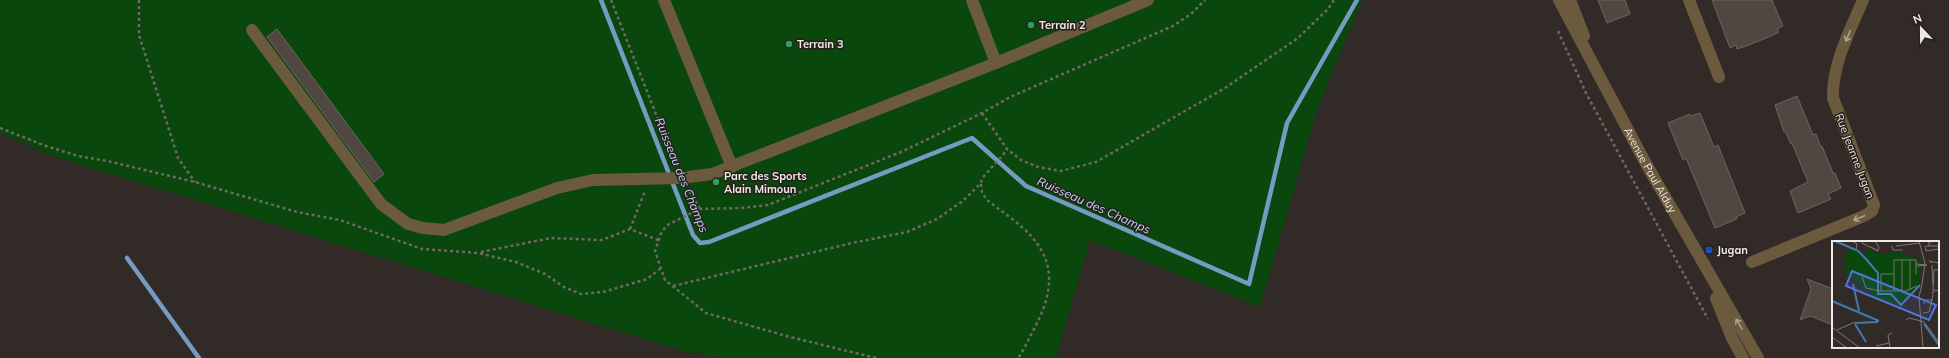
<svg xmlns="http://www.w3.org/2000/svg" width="1949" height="358" font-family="Mulish,sans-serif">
<rect width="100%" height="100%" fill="#322a26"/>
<polygon fill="#0a470d" points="0,0 1362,0 1317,110 1260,307 1090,240 1056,358 726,358 686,352 53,156 0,133"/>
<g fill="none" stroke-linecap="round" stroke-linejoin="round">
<g stroke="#759bc2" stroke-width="4.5">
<polyline points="601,0 693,235 700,243 709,242 972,138 1026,186 1249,284 1287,123 1357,0"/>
<polyline points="127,258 199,358"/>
</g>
</g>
<g fill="#504742" stroke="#6e645f">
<polygon points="1598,0 1625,0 1630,14 1607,23"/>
<polygon points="1712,0 1772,0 1783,26 1777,29 1779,32 1771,36 1746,46 1737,49 1736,45 1730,48"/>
<polygon points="277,29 384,174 374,182 267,37"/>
<polygon points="1797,96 1813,135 1816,134 1821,147 1822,146 1833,173 1835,173 1841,188 1828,194 1831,199 1798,213 1790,191 1808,182 1792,143 1791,144 1785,131 1784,132 1775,105"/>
<polygon points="1700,113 1714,147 1718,145 1745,213 1736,217 1737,219 1715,228 1686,158 1683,160 1668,123 1690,114 1691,116"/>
<polygon points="1807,279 1833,289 1833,325 1810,316 1800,320 1811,289"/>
</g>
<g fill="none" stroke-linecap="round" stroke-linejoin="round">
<g stroke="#6f6865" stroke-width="2.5" stroke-dasharray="3 3" stroke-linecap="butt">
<polyline points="139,0 139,35 178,158 195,182"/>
<polyline points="611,0 676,165"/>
<polyline points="1558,31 1586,93 1708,319"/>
<polyline points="982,113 1007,149 1021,160 1038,167 1061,171 1096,162 1225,88 1298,38 1328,9 1334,0"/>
<polyline points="0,128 46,146 78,156 107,161 195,182 297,212 340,220 422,249 478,253 516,262 545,274 564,287 581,294 603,292 647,279 660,269"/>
<path d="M981,184L982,193L987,200C1001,211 1021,224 1032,237C1059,268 1050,299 1033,331C1028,340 1024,350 1018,358"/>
<polyline points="689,191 700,209"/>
<polyline points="630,229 645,191"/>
<polyline points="481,252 551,238 602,240 630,229 658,240"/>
<polyline points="673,286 852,243 907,232 937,219 964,200 980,184 984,176 1002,156 1007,149"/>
<polyline points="876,358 790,337 706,313 665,280 655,251 662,231 669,224 700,209 741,208 768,205 901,152 982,113 1010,97 1173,26 1191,14 1205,0"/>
</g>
<g stroke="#6b5a3d" stroke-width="12">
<polyline points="664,0 732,167"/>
<polyline points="972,0 996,63"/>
<path id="s1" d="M1559,0L1645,162L1758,358"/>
<polyline points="1570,0 1584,36"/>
<polyline points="1689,0 1719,77"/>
<polyline points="252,30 381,204 408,224 423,228 444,230 557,188 593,180 681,178 712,174 996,63 1148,0"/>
<path d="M1752,262L1864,216L1872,211L1874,205L1833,98C1832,64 1850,31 1863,0"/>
<polyline points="1716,298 1732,338 1743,358"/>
</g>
</g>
<defs><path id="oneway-shaft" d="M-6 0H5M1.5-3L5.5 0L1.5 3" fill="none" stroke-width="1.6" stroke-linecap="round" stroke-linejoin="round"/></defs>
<g stroke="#aca292">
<use href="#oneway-shaft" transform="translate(1848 36) rotate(112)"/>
<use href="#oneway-shaft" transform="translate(1859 218) rotate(157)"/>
<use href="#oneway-shaft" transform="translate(1739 324) rotate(-121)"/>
</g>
<g fill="#2e9e5b" stroke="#28201c" stroke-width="1.5">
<circle cx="1031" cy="25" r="4"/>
<circle cx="789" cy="44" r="4"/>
<circle cx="716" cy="182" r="4"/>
</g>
<rect fill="#1a4fb4" stroke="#28201c" stroke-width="1.5" x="1705" y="246" width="8" height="8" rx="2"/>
<g text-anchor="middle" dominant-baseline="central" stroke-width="3" stroke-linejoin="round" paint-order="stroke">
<g font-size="11" font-weight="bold" fill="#eee9e6" stroke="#28201c" text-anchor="start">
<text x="1039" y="25">Terrain 2</text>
<text x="797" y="44">Terrain 3</text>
<text x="724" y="176">Parc des Sports<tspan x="724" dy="13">Alain Mimoun</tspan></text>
<text x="1717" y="250">Jugan</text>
</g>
<g font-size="11" fill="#eee9e6" stroke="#28201c">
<text transform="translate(1855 156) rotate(69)">Rue Jeanne Jugan</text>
<text stroke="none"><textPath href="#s1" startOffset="193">Avenue Paul Alduy</textPath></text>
</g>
<g font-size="12" font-style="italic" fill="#bbd9fa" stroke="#28201c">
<text transform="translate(682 175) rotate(68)">Ruisseau des Champs</text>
<text transform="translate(1094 205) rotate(24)">Ruisseau des Champs</text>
</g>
</g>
<g transform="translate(1832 241)">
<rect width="107" height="107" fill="#322a26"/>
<path d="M36,7L47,13L71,11V14H82V18L89,20L88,42L69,65L63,59L56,64L43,57L14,32L12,28L15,23L10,19L19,8L33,13Z" fill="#0a470d"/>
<path fill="none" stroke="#417ab3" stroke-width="2" d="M3,0L24,9M25,9L34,18M34,18L46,32V53H59L69,64L88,44M21,43L27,70M0,60L47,80M23,82L46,81M23,83L34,101M92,83L107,104"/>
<path fill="none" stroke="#7d7673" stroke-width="1" d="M20,0L25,3L24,10M31,0L30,2L46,10M87,0L93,22L90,43M60,5L61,9H71M64,5L88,2M93,5L94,10L107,8M94,5H107M97,5V1L107,0M39,6L46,10L47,6L43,0M78,19V49M100,22L97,20L107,22M84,23L95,24L85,25M100,24L101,43M30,36L34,47L48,50H74L85,45M90,43L87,56L91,107M49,50V33H62M62,50V19H84V33M70,50V19M101,50L102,29H107M102,50L100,53L103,49L107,50M92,63L93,59H101M91,72L97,71L101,54M74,79L77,77L89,80M88,80L92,81L107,101M0,86L28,107M5,89L23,81M0,96L15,107M44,105L57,102M58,107L56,94L60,92"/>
<path fill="#5175dc" fill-opacity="0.15" stroke="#5175dc" stroke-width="2" d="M20,30L104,64L97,79L14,45Z"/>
<rect width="107" height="107" fill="none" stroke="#eee9e6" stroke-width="2"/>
</g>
<g transform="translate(1921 28) rotate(338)" stroke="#28201c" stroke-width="3" paint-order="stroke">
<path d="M0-3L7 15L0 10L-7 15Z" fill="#eee9e6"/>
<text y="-6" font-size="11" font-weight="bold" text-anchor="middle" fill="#eee9e6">N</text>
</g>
</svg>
